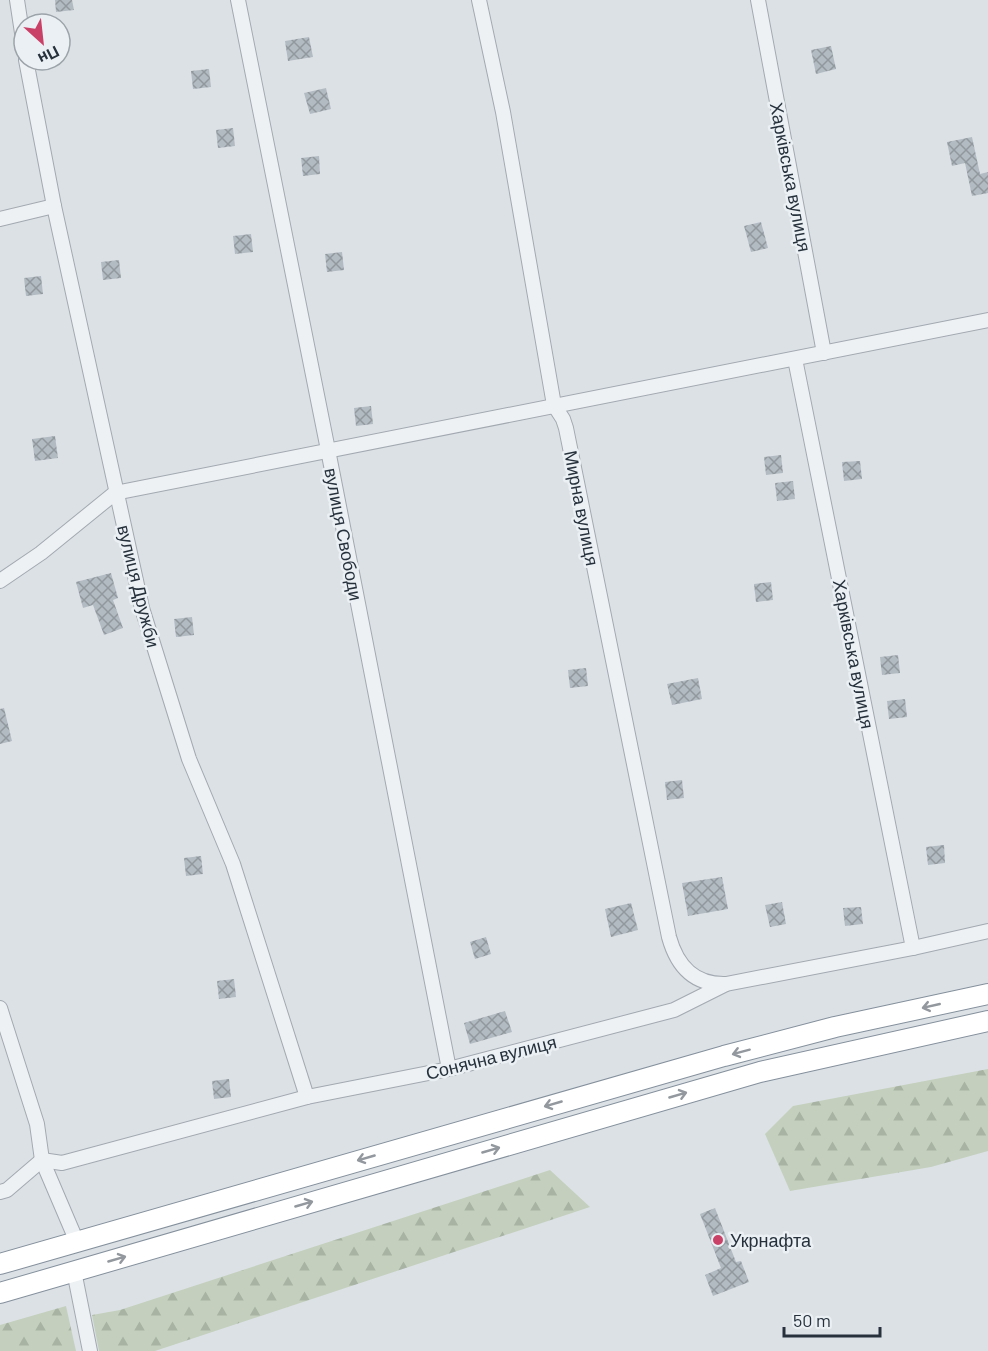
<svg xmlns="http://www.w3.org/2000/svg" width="988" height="1351" font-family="Barlow,sans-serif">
<defs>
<pattern id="forest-firs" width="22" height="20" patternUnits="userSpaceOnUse" patternTransform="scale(1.5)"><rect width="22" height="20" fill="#c4d0bd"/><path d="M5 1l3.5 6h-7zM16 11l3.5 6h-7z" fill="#a8b3a3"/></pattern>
<pattern id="building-cross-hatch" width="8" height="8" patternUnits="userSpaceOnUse" patternTransform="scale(1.5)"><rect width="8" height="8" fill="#b3bbc2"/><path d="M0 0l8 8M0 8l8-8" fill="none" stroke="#91999f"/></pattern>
</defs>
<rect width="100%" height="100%" fill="#dce1e6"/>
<g fill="url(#forest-firs)">
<polygon points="988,1069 988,1151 931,1167 790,1191 765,1134 793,1106"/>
<polygon points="550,1170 590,1207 155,1351 99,1351 92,1315 120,1310"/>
<polygon points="66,1306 76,1351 0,1351 0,1325"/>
</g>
<g fill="url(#building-cross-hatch)">
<polygon points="55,0 72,0 74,10 56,12"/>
<polygon points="309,37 313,57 288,61 285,41"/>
<polygon points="831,46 836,69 816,74 811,50"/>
<polygon points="209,69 211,87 193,89 191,71"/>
<polygon points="326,88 331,109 310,114 304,93"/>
<polygon points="233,128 235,146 218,148 216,130"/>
<polygon points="972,137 980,174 988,172 988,193 972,196 965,163 952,166 947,142"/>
<polygon points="319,156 320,174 303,176 301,158"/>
<polygon points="761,222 768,248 751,252 744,226"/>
<polygon points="251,234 253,252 235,254 233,236"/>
<polygon points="342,252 344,270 327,272 325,254"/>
<polygon points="119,260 121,278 103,280 101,262"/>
<polygon points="41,276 43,294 26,296 24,278"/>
<polygon points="371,406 373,424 356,426 354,408"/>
<polygon points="55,436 58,458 35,461 32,439"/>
<polygon points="781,455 783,473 766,475 764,457"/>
<polygon points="860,461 862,479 844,481 842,462"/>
<polygon points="793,481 795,499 777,501 775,483"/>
<polygon points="111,573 118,598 113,600 123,628 104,635 93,605 83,608 76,582"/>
<polygon points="771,582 773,600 756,602 754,584"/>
<polygon points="192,617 194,635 176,637 174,619"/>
<polygon points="898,655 900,673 882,675 880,657"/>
<polygon points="586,668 588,686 570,688 568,670"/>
<polygon points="698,678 702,699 672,705 667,684"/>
<polygon points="905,699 907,717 889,719 887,701"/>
<polygon points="4,708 12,741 0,744 0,709"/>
<polygon points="682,780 684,798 667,800 665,782"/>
<polygon points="944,845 945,863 928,865 926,847"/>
<polygon points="201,856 203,874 186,876 184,858"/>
<polygon points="722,877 728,909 688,916 682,883"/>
<polygon points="782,902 786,924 770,927 765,905"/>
<polygon points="631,903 638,930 611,937 605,909"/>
<polygon points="861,907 863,924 845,926 843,908"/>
<polygon points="486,937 491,954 475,959 470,942"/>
<polygon points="234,979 236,997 219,999 217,981"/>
<polygon points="505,1011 512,1032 470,1044 464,1023"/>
<polygon points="229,1079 231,1097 214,1099 212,1081"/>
<polygon points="715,1208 736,1262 741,1261 749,1282 713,1296 705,1275 721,1268 700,1214"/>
</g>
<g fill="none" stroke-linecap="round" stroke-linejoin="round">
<g stroke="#a2a9b0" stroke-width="16">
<g id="minor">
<polyline points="17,0 24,46"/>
<polyline points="238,0 328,450 449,1069"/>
<path d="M479,0L503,112L554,405L563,419L566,428L669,937C677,966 694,985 726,984"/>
<polyline points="758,0 824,353"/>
<polyline points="26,60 54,206 142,608 189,759 233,864 307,1097"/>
<polyline points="0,219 54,206"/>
<polyline points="795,359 913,948"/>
<polyline points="0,581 41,553 115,493 988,320"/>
<polyline points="0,1008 37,1124 42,1160 77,1242"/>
<polyline points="0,1192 7,1190 42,1160 62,1163 307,1097 449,1069 674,1010 726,984 913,948 988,931"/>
<polyline points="74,1271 90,1351"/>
</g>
</g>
<g stroke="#84909c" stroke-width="22">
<g id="highway">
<polyline points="0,1264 724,1056 835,1027 988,994"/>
<polyline points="0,1293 760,1072 988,1021"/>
</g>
</g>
<use href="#minor" stroke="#eef1f4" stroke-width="14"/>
<use href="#highway" stroke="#fff" stroke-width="20"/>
</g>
<defs><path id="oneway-shaft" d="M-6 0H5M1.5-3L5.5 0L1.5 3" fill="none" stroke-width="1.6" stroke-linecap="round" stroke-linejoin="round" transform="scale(1.5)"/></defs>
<g stroke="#92989e">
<use href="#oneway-shaft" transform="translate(931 1006) rotate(167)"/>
<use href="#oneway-shaft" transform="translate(741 1052) rotate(165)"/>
<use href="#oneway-shaft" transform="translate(678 1095) rotate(-16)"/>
<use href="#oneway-shaft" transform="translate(553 1104) rotate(164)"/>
<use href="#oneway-shaft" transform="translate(491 1150) rotate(-16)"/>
<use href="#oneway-shaft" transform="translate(366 1158) rotate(164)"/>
<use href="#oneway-shaft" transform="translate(304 1204) rotate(-16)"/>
<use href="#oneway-shaft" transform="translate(117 1259) rotate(-16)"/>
</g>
<circle fill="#ca4168" stroke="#ebf0f4" stroke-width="2" cx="718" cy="1240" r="6"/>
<g text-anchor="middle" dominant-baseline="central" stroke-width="5" stroke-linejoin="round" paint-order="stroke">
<g font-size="18" fill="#26313c" stroke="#ebf0f4">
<text transform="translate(791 177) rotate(79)">Харківська вулиця</text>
<text transform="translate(582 508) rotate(79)">Мирна вулиця</text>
<text transform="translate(344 534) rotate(79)">вулиця Свободи</text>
<text transform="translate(139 586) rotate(76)">вулиця Дружби</text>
<text transform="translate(854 654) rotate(79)">Харківська вулиця</text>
<text transform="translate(491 1057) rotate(-14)">Сонячна вулиця</text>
</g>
<g font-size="18" fill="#26313c" stroke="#ebf0f4" text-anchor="start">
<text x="730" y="1240">Укрнафта</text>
</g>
</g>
<g transform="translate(42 42) rotate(153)"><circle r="28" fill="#ebf0f4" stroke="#9ca4aa" stroke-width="1.5"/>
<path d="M0-4.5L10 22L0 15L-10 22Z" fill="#ca4168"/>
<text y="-9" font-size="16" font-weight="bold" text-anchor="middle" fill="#26313c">Пн</text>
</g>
<path d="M784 1327v9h96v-9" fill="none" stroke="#26313c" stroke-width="3"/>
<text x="793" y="1327" font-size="18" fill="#26313c" stroke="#ebf0f4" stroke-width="4.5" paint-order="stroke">50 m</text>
</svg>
